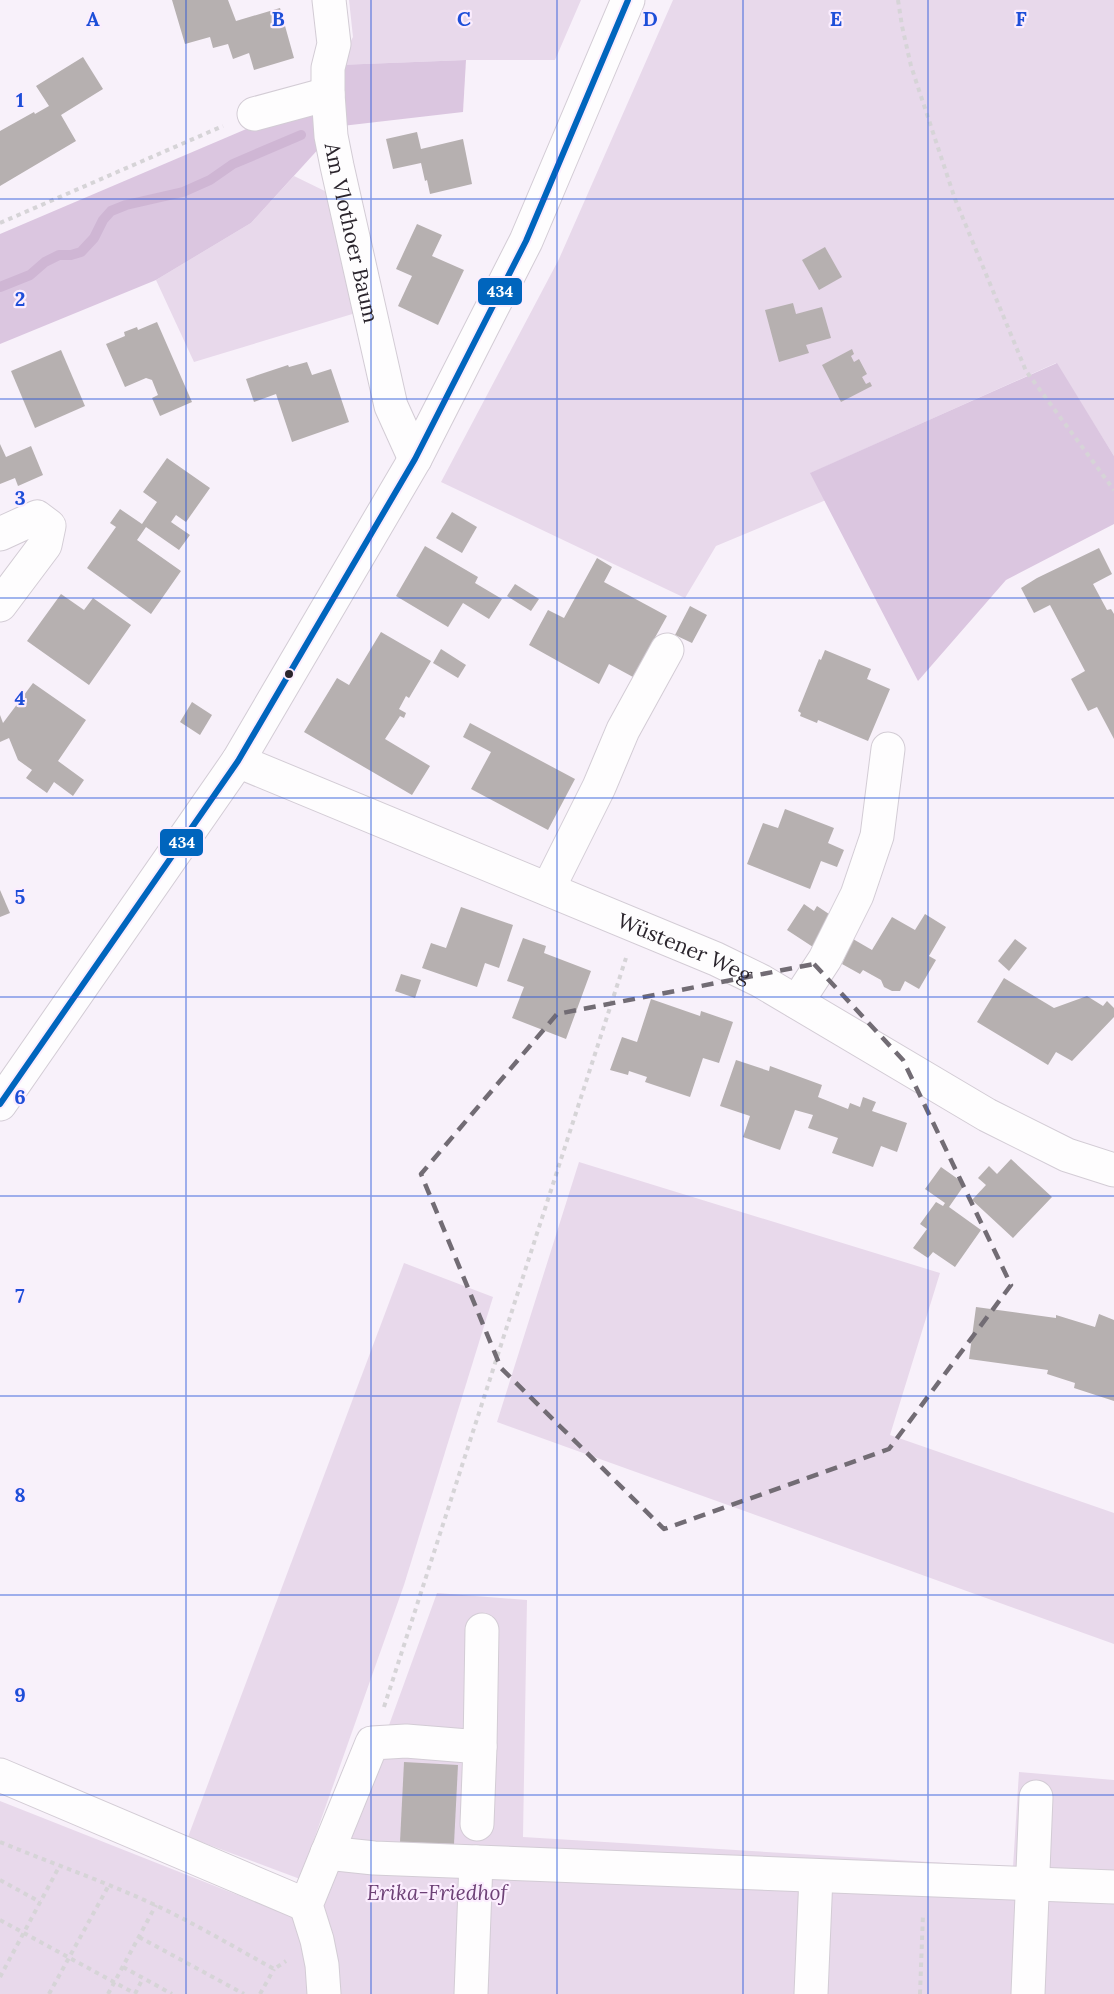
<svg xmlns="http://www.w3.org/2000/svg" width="1114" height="1994" font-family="Lora,serif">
<rect width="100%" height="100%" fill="#f8f1fa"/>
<g fill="#e8d9eb">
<polygon points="349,0 581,0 555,60 466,60 338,65 353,37"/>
<polygon points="673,0 1114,0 1114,456 1056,363 811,473 826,500 716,546 685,598 441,482 559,259"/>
<polygon points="294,176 333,195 359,312 194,362 156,280 251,223"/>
<polygon points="579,1162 940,1273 890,1435 1114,1513 1114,1644 497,1422"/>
<polygon points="404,1263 493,1297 404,1585 300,1879 188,1837"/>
<polygon points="437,1593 527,1600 523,1837 1013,1867 1019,1772 1114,1780 1114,1994 0,1994 0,1801 316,1926"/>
</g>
<g fill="#dbc6e0">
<polygon points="466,60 463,112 342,126 338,65"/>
<polygon points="314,116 322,145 251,223 156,280 0,344 0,234 251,127 286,118"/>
<polygon points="1057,363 1114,456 1114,524 1006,580 918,681 810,473"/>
</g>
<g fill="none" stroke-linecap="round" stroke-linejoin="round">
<polyline stroke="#cfb6d4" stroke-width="10" points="0,287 30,275 45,262 59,255 71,255 81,252 94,238 103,220 111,211 126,205 183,192 210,180 233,164 301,135"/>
</g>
<g fill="#b6b0b0">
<polygon points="172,0 228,0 236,21 280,8 294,58 254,70 249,53 233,59 228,44 213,48 210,37 185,44"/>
<polygon points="83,57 103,89 61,115 76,141 0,186 0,131 34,112 35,114 49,106 36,86"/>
<polygon points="417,132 421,149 463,139 472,184 430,194 427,180 425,181 421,163 393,169 386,139"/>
<polygon points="417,224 442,235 432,256 464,270 438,325 398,306 412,276 396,269"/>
<polygon points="825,247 842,277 819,290 802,260"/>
<polygon points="793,303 796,314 822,307 831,338 806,345 809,353 779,362 765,310"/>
<polygon points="157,322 192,402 160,416 152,398 158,395 152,380 146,378 125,387 106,344 125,336 124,332 137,327 138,330"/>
<polygon points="852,349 854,354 851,356 854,362 859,359 867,374 862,377 866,384 870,382 872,386 841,402 822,365"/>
<polygon points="61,350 85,406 35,428 11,371"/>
<polygon points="307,362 312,375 331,369 349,422 292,442 276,394 254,402 246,379 288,365 289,367"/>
<polygon points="0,444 6,457 31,446 43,475 18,486 15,478 0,484"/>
<polygon points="167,458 210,488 186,522 176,515 171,522 190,535 179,550 146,527 137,540 181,571 151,614 87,568 116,527 110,523 120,509 142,524 157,502 143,492"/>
<polygon points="452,512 477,527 462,553 436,538"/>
<polygon points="425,546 478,577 475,583 502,599 489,619 463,603 448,627 396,596"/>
<polygon points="1099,548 1112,574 1093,584 1107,610 1111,609 1114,614 1114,739 1097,707 1088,711 1071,679 1085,671 1050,605 1034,613 1021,588 1037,578"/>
<polygon points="597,558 612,567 604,582 667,616 633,677 609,664 599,684 529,645 548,610 564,618"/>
<polygon points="515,584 539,599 531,611 507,596"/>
<polygon points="61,594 84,610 93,598 131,625 89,685 27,641"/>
<polygon points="690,606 707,615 692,643 675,635"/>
<polygon points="381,632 431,661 409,698 406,696 399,709 406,713 404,718 400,716 385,739 430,766 412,795 304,732 337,678 349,685"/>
<polygon points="441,649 466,665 458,678 433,663"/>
<polygon points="825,650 871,669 867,679 890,689 868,741 818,720 817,723 800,716 801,713 798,711 819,659 821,660"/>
<polygon points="33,683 86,720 58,761 84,780 73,796 54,782 47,793 26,778 32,770 18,760 9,738 0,742 0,715 3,723"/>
<polygon points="192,702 212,715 200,735 180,722"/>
<polygon points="470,723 575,779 548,830 471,789 491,752 463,737"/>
<polygon points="785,809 834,828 828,843 844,850 837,867 821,861 810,889 747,864 763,823 778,828"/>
<polygon points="0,890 10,913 0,917"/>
<polygon points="804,904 814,911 817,906 835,918 816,949 787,930"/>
<polygon points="461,907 513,925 499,968 485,963 477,987 422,968 431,943 446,948"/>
<polygon points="925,914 946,927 929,956 936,960 919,989 905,981 900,991 892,991 884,987 881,980 863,970 860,974 842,964 853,939 872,950 892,917 915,930"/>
<polygon points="523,938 546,946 544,953 591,971 566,1039 512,1018 524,987 507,981"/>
<polygon points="1015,939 1027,948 1009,971 998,961"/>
<polygon points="401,974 421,980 415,998 395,991"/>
<polygon points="1004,978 1054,1008 1087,996 1103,1006 1107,1001 1114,1008 1114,1017 1072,1061 1056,1052 1048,1065 977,1022"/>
<polygon points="651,999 700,1016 701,1011 733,1022 719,1063 703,1058 690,1097 645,1082 647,1077 629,1071 628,1075 610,1070 622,1037 637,1042"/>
<polygon points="736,1060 769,1071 770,1066 822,1085 818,1097 848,1109 850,1103 860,1107 863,1097 876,1102 872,1111 907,1123 897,1152 881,1146 873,1167 832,1153 838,1138 808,1128 813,1115 795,1110 780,1150 743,1137 750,1116 720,1106"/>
<polygon points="1011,1159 1052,1197 1013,1238 972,1200 986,1185 978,1178 989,1166 997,1174"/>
<polygon points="941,1167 965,1184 949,1207 981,1230 955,1267 933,1252 928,1258 913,1248 927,1229 920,1224 936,1202 943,1206 945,1203 925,1189"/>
<polygon points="976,1307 1056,1318 1056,1315 1095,1327 1099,1314 1114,1320 1114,1401 1074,1388 1075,1383 1047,1374 1048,1370 969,1359"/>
<polygon points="404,1762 458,1765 454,1844 400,1842"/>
</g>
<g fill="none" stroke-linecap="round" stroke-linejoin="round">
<g stroke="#d3ccd5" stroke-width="35">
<g id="minor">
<path id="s1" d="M329,0L334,44L328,68V94L331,136L337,166L391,406L415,459"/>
<polyline points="254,114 328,94"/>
<polyline points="0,534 37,517 49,526 45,545 0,605"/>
<path id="s2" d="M238,761L716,959L761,981L987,1115L1067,1155L1114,1170"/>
<polyline points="548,889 599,787 623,730 667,650"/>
<polyline points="797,1002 825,959 857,895 877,836 888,749"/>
<polyline points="0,1104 238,761 415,459 526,241 628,0"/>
<polyline points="480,1747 482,1630"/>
<polyline points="0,1775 306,1905"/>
<polyline points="327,1853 374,1858 1114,1887"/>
<polyline points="324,1994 322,1965 317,1940 306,1905 372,1743 406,1741 480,1747 477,1824"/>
<polyline points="471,1994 476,1862"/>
<polyline points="811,1994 816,1876"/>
<polyline points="1028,1994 1036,1797"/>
</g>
</g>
<g stroke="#d6d4d7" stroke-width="4" stroke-dasharray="4.5 4.5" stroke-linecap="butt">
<polyline points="898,0 902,26 911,66 955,199 1026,371 1114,490"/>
<polyline points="0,223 223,126"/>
<polyline points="384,1707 626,958"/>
<path d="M0,1842C51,1863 103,1881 153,1904C194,1923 234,1947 274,1969L286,1961"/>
<polyline points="0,1880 40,1902"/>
<polyline points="0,1920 134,1993"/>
<polyline points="139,1937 244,1994"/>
<polyline points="123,1967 172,1994"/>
<polyline points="0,1977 59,1867"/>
<polyline points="49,1994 109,1885"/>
<polyline points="108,1994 156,1905"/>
<polyline points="135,1994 143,1978"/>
<polyline points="260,1994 274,1969"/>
<polyline points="920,1994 923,1914"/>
</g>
<use href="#minor" stroke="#fefdfe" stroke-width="33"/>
<g stroke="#fbedfe" stroke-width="10">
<polyline id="bus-1" points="0,1104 238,761 415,459 526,241 628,0"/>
</g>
<use href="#bus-1" stroke="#0065bd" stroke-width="6"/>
</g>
<path fill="none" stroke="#726c74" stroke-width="4.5" stroke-dasharray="12 8" stroke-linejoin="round" d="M814,964L903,1060L1011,1285L889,1449L664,1529L501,1368L421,1174L557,1014Z"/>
<path fill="none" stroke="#1d4ed8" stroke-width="1.5" stroke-opacity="0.55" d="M186,0V1994M371,0V1994M557,0V1994M743,0V1994M928,0V1994M0,199H1114M0,399H1114M0,598H1114M0,798H1114M0,997H1114M0,1196H1114M0,1396H1114M0,1595H1114M0,1795H1114"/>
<circle fill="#2a242c" stroke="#fbedfe" stroke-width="2" cx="289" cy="674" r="5"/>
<g text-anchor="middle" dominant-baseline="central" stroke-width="4.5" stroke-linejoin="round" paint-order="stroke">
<g font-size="21" fill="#2a242c" stroke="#fbedfe">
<text stroke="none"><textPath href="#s1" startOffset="236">Am Vlothoer Baum</textPath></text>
<text stroke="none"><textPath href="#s2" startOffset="484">Wüstener Weg</textPath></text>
</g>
<g font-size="21" font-style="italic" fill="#6d4176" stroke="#fbedfe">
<text x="437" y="1892">Erika-Friedhof</text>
</g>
</g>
<g font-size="20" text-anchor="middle" font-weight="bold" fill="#1d4ed8" stroke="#fbedfe" stroke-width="4.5" stroke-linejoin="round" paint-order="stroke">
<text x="93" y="26">A</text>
<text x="278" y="26">B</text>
<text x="464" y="26">C</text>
<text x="650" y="26">D</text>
<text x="836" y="26">E</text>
<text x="1021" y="26">F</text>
<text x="20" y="107">1</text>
<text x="20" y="306">2</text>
<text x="20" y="505">3</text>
<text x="20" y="705">4</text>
<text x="20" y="904">5</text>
<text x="20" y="1104">6</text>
<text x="20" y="1303">7</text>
<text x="20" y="1502">8</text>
<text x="20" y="1702">9</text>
</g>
<g stroke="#fbedfe" stroke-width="2">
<rect x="477" y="277" width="46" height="29" rx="6" fill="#0065bd"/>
<rect x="159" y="828" width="45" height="29" rx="6" fill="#0065bd"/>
</g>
<g font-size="16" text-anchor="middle" font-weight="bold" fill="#fff">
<text x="500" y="297">434</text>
<text x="182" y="848">434</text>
</g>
</svg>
